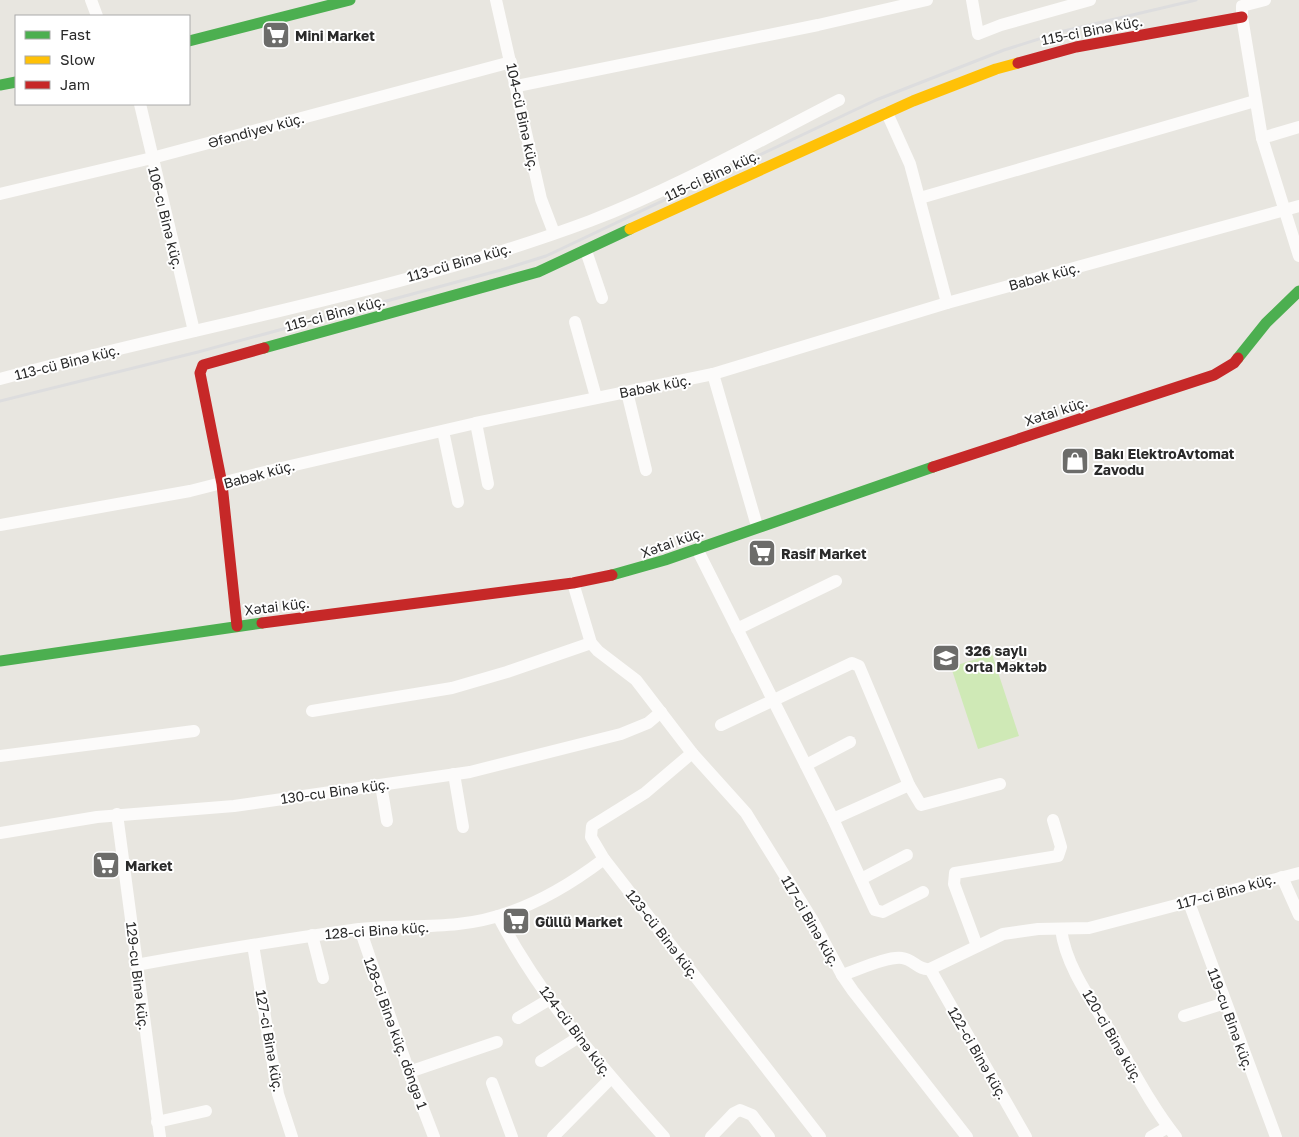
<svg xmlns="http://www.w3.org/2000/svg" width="1299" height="1137" font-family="'Golos Text',sans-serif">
<rect width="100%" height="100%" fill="#e8e6e0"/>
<polygon fill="#cfe9b6" points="992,654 1019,736 978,749 951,667"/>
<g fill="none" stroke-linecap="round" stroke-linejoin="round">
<g stroke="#fcfbfa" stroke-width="12">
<polyline points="91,0 97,16"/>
<polyline points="496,0 541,199 554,233"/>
<polyline points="972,0 978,34 1001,25 1090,0"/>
<polyline points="1265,0 1242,6 1242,17 1262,138 1299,256"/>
<polyline points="517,86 818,25 927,0"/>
<polyline points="140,104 194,331"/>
<polyline points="887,113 910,164 947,303"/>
<polyline points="1262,138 1299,127"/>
<polyline points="0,194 152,158 511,62"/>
<polyline points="920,198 1255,101"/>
<polyline points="586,251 602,298"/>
<polyline points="575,322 596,397"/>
<polyline points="713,374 757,526"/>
<path d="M0,379C196,326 400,292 590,221C676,188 757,142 839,100"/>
<polyline points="627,392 646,470"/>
<polyline points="476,423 488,484"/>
<polyline points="443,431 458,502"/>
<polyline points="0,525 190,491 273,470 476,423 713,374 947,303 1299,206"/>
<polyline points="697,549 833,819 875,910 883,912 923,892"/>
<path d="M573,583L591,643L598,651L636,680L692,753L746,813L813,921L842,975C858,970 887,956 902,958C913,959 919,971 930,969L1003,934L1038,929L1089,928L1299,873"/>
<polyline points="737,629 836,581"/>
<polyline points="312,711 452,688 507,672 591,643"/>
<polyline points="721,725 852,663 859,666 909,785 921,805 1000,784"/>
<polyline points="692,753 645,793 592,826 591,837 604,859 820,1137"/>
<polyline points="0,756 194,731"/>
<polyline points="806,765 850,742"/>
<polyline points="454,774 463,827"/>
<polyline points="381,785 387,821"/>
<polyline points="117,814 160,1137"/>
<polyline points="833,819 909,785"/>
<polyline points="0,833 97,817 234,806 470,772 621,734 648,723 661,712"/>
<polyline points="1282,877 1299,915"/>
<polyline points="861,879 907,855"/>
<polyline points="1188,900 1276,1137"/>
<path d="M498,916C541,998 603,1069 664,1137"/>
<polyline points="360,929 409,1072 434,1137"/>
<path d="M1061,929C1066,969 1095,1005 1115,1039C1134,1072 1152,1107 1176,1137"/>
<polyline points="312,935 323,978"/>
<polyline points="253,945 278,1094 292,1137"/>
<polyline points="977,946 954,884 955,873 1058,856 1061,847 1053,820"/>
<path d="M136,965C208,952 280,940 352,930C387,925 423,928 458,924C512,919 562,891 604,859"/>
<polyline points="930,969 1026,1137"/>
<polyline points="842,975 853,991 967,1137"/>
<polyline points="1184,1016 1225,1003"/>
<polyline points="518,1018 550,999"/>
<polyline points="541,1061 579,1037"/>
<polyline points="409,1072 497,1042"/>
<polyline points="492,1083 512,1137"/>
<polyline points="157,1122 206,1111"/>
<polyline points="553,1137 611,1078"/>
<polyline points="711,1137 734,1113 740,1110 752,1115 769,1137"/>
<polyline points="1151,1137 1168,1127"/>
</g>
<g stroke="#4caf50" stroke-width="11">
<polyline points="189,41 350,0"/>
<polyline points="0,85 16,82"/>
<polyline points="264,348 538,272 630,229"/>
<polyline points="1238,358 1266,323 1299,291"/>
<polyline points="612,575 665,560 933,467"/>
<polyline points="0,661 262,623"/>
</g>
<polyline stroke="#ffc107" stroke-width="11" points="630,229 913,101 996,69 1018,63"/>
<g stroke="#c62828" stroke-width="11">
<polyline points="1018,63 1076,47 1242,17"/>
<polyline points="933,467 1214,375 1234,363 1238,358"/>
<polyline points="262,623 573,583 612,575"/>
<polyline points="237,626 222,484 200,373 203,365 264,348"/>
</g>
<polyline stroke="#ddddde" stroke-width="3" points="0,401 198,352 501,270 546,256 876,100 1004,50 1064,31 1196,0"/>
</g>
<defs>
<g id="supermarket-square" transform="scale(1.4375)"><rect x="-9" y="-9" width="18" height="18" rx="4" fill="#6c6c6a" stroke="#fff"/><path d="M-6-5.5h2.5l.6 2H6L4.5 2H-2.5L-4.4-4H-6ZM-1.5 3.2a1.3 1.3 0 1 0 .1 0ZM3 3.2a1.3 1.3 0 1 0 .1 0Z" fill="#fff"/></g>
<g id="shop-square" transform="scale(1.4375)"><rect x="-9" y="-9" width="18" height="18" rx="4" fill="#6c6c6a" stroke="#fff"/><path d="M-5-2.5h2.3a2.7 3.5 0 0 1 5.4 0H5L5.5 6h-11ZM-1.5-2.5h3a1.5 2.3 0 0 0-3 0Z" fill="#fff"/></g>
<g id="school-square" transform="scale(1.4375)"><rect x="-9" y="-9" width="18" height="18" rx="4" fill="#6c6c6a" stroke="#fff"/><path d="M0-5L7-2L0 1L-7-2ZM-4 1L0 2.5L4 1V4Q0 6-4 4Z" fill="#fff"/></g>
</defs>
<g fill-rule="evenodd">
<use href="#supermarket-square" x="276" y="35"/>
<use href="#shop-square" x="1075" y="461"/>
<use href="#supermarket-square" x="762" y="553"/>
<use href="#school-square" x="946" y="658"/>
<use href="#supermarket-square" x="106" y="865"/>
<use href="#supermarket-square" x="516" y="921"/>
</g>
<g text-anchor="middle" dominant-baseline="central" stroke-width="4" stroke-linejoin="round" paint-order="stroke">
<g font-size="14" fill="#2a2a2a" stroke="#fff">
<text transform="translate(1092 30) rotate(-11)">115-ci Binə küç.</text>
<text transform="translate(523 117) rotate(78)">104-cü Binə küç.</text>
<text transform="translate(256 130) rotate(-15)">Əfəndiyev küç.</text>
<text transform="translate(712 175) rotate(-25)">115-ci Binə küç.</text>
<text transform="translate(166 218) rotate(76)">106-cı Binə küç.</text>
<text transform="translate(459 262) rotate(-16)">113-cü Binə küç.</text>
<text transform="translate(1044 276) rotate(-15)">Babək küç.</text>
<text transform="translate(335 313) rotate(-15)">115-ci Binə küç.</text>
<text transform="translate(67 362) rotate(-14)">113-cü Binə küç.</text>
<text transform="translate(655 386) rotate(-11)">Babək küç.</text>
<text transform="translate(1056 411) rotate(-18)">Xətai küç.</text>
<text transform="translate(259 474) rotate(-15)">Babək küç.</text>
<text transform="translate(672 542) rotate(-20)">Xətai küç.</text>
<text transform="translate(277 606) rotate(-7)">Xətai küç.</text>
<text transform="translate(335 791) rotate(-8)">130-cu Binə küç.</text>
<text transform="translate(1226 891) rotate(-15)">117-ci Binə küç.</text>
<text transform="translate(811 921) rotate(60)">117-ci Binə küç.</text>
<text transform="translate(377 930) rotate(-4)">128-ci Binə küç.</text>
<text transform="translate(663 934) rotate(52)">123-cü Binə küç.</text>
<text transform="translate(138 976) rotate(83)">129-cu Binə küç.</text>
<text transform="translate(1231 1019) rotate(70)">119-cu Binə küç.</text>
<text transform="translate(576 1031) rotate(53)">124-cü Binə küç.</text>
<text transform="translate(396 1033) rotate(70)">128-ci Binə küç. döngə 1</text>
<text transform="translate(1113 1036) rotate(60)">120-ci Binə küç.</text>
<text transform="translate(270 1041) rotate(80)">127-ci Binə küç.</text>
<text transform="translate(978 1053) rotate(60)">122-ci Binə küç.</text>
</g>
<g font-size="14" font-weight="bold" fill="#2a2a2a" stroke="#fff" text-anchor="start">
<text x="295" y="35">Mini Market</text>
<text x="1094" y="453">Bakı ElektroAvtomat<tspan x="1094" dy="16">Zavodu</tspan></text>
<text x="781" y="553">Rasif Market</text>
<text x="965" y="650">326 saylı<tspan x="965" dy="16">orta Məktəb</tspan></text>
<text x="125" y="865">Market</text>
<text x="535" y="921">Güllü Market</text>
</g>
</g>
<rect x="15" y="15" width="175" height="90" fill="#ffffff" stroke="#aaaaaa"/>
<rect x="25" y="31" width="25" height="8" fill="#4caf50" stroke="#aaaaaa"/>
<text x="60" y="40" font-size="15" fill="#2a2a2a">Fast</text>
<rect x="25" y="56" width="25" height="8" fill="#ffc107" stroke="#aaaaaa"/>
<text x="60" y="65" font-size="15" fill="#2a2a2a">Slow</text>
<rect x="25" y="81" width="25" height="8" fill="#c62828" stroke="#aaaaaa"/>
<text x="60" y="90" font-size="15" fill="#2a2a2a">Jam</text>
</svg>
